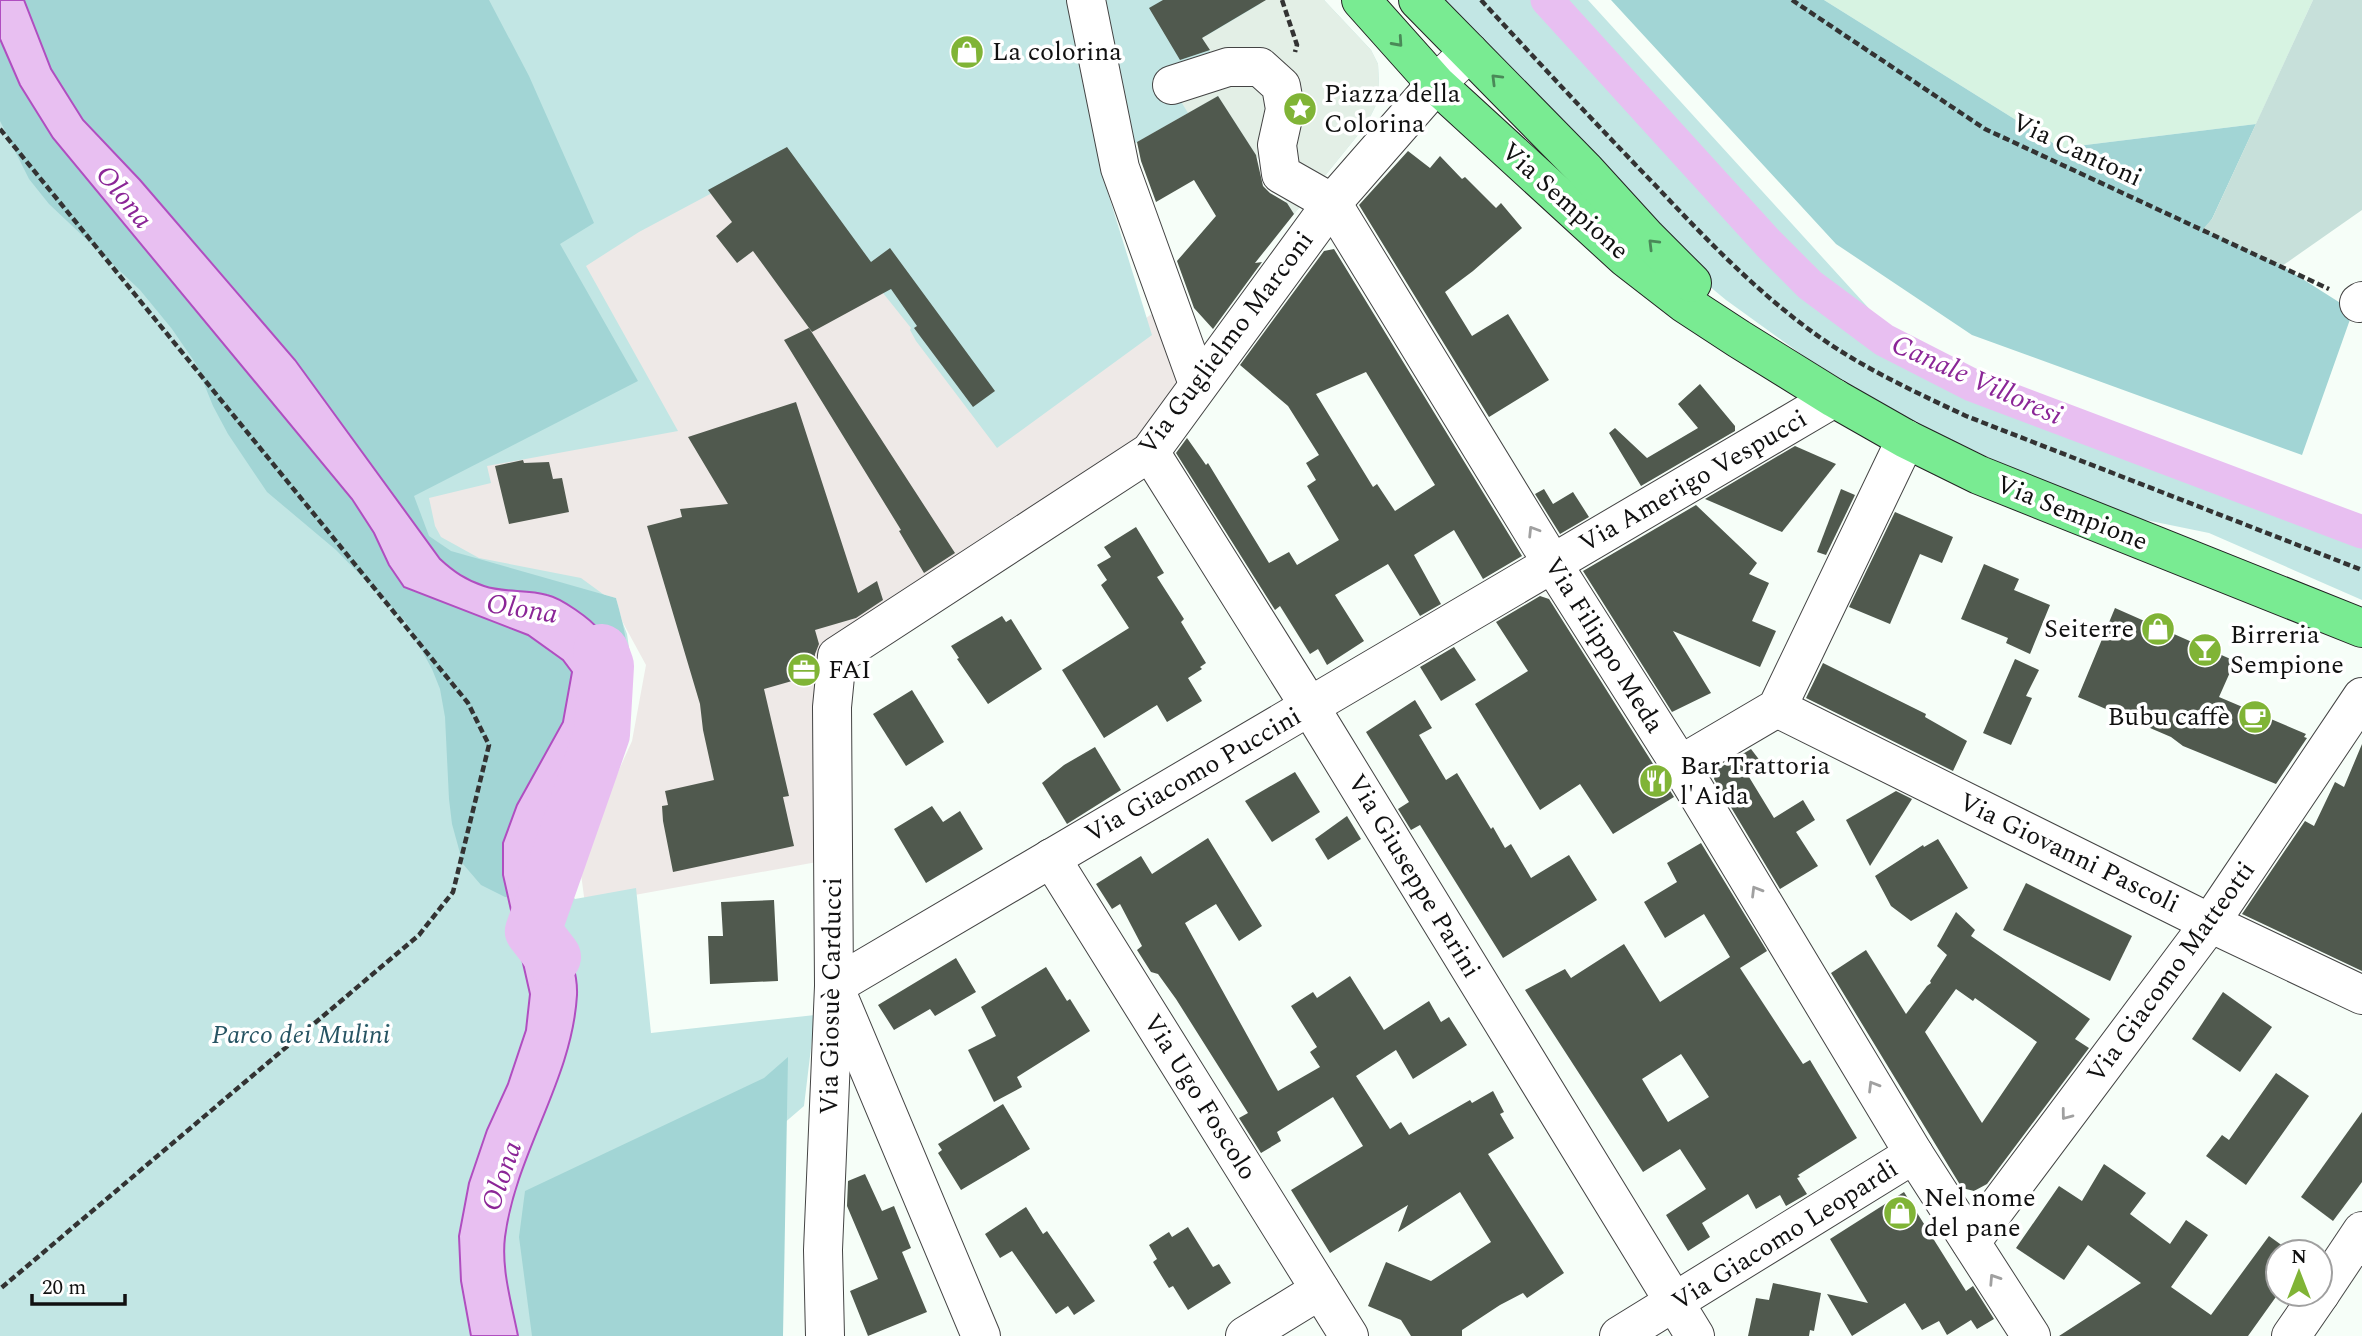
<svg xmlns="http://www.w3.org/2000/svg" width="2362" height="1336" font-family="Spectral,serif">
<rect width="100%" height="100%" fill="#f6fef8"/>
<polygon fill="#eee9e7" points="795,103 1023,408 1153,313 1183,396 1145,451 833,655 828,860 585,904 579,859 632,741 646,665 622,621 616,598 451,551 429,536 414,496 559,243"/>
<polygon fill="#d7f3e2" points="1824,0 2313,0 2256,124 2061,148"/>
<g fill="#c2e6e4">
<polygon points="0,0 1324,0 1371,50 1378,64 1379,86 1376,105 1366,125 1294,214 1218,96 1099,164 1152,335 997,448 916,341 910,330 911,328 883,293 783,155 639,232 586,266 678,431 487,466 491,483 429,498 435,526 441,537 479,558 581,578 607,597 622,621 627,634 631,661 631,690 627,719 619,731 558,863 561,883 575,899 636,888 651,1033 815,1015 804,1106 775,1131 773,1336 0,1336"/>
<polygon points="1401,0 1588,0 1925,370 2107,445 2362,543 2362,600 2209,533 2131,517 1992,459 1900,415 1805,357 1726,300 1679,261"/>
</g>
<g fill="#a2d5d5">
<path d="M0,0H489L529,76L594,223L560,244L638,381L414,496L429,536L451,551L616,598C624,626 630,654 630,682C629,763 584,832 549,901L505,897L481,885L463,864L452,824L449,799L445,717L440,689L432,669L406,622L336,550L267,492L228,434L213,406L196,364L172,329L140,290L49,204L29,179L0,121Z"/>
<polygon points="1611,0 1824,0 2061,148 2256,124 2212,219 2204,229 2282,266 2353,311 2302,455 1972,335 1836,244"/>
<polygon points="788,1057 783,1336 532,1336 519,1237 525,1191 764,1078"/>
</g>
<polygon fill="#c7e0da" points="2313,0 2362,0 2362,210 2282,266 2203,229 2212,219"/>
<polygon fill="#e3efe6" points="1262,0 1324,0 1371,50 1378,64 1379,86 1376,105 1366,125 1294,214 1218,96 1188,113 1166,77 1210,52 1201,36 1204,34 1206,36 1260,4"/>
<path fill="#e8bff1" stroke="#b04ec0" stroke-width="2" d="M0,0H24L51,69L83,120L140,180L295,360L440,559C454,572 466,580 484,586C504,593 527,589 547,595C561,598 591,619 599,630C604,639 614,654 615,663C621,724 574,765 552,817C548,827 545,841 544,853C537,904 579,948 577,995C572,1081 516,1152 505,1237C501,1269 512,1305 518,1336H471L461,1281L459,1236L469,1183L487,1130L508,1084L526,1030L530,994L503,875V843L517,805L563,722L572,672L563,660L528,635L404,587L389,565L374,533L352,499L53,138L20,85L0,39Z"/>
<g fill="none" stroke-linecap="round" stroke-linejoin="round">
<polyline stroke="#e8bff1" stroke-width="33" points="1547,0 1768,243 1810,285 1884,340 1972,385 2362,532"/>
<polyline stroke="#e8bff1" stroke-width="56" points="553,957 533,931 602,734 606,666 601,652"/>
</g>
<g fill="#50594e" fill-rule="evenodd">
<polygon points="1163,0 1266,0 1202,38 1210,50 1180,60 1149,8"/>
<polygon points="1218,96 1256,155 1263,186 1270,193 1287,203 1294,214 1255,263 1262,262 1213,329 1194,308 1177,261 1216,216 1194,180 1156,202 1141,161 1137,142"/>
<polygon points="787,147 871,262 890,248 995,391 973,407 914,328 917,326 891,289 812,332 753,251 737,263 716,236 732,222 708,190"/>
<polygon points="1408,151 1430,168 1440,156 1462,179 1465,177 1496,208 1501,203 1522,228 1473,271 1445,292 1472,336 1508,314 1549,380 1489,417 1359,205"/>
<path d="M1334,249L1522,556L1483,579L1454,530L1414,555L1441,604L1406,624L1420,616L1388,564L1335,595L1364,641L1327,665L1318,649L1310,654L1280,606L1275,610L1176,453L1187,438L1206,465L1208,463L1269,563L1289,552L1297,565L1339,540L1307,486L1316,480L1306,463L1319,455L1288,406L1240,365L1324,251ZM1366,372L1435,485L1395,511L1377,484L1373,487L1316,394Z"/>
<polygon points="809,328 955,553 924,573 899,531 901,530 784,340"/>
<polygon points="1700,384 1735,426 1735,431 1641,486 1609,433 1615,428 1647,458 1698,428 1678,404"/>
<polygon points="796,402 858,593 877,581 883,600 856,618 815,630 819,644 815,654 813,675 764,689 789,796 783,797 794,846 673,872 663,821 662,806 668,805 665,791 714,780 703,730 700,704 647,526 682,517 680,509 728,504 688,437"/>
<polygon points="1795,446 1836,464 1782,532 1705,499"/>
<polygon points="523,460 524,463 549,462 553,479 562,478 569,512 509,524 495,466"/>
<polygon points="1544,489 1553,504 1573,492 1589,517 1560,534 1535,494"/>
<polygon points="1841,489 1855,495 1826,555 1817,552"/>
<polygon points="1696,505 1757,563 1749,574 1769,583 1752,621 1776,631 1760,667 1673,631 1711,693 1672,712 1583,571"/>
<polygon points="1895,512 1953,537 1942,563 1920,554 1890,624 1849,607"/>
<polygon points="1136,527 1164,573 1157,577 1184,619 1181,622 1206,663 1200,667 1202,669 1188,678 1202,701 1167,722 1157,705 1104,738 1062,670 1129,628 1101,585 1107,580 1097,565 1111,557 1104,547"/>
<polygon points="1984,564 2019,579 2014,590 2050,605 2030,654 2006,643 2008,638 1961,619"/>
<polygon points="1540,596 1549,599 1674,797 1613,834 1580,784 1540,810 1475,704 1528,671 1496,622"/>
<polygon points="2115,608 2235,661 2219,697 2306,734 2304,737 2307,738 2276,784 2183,746 2171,737 2078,697"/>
<polygon points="1002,616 1006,622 1011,619 1042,669 988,704 957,659 959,658 951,646"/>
<polygon points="1454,647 1476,680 1441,701 1420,667"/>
<polygon points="2015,659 2039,670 2026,696 2032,698 2011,745 1983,733"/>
<polygon points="1823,663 1926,714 1925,717 1967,741 1953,771 1806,698"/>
<polygon points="912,690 944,742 906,766 873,714"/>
<polygon points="1415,700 1432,728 1419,735 1446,780 1457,773 1491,829 1493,827 1505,848 1511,844 1531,878 1569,855 1597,900 1503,958 1420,825 1411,830 1398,809 1409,802 1366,732"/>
<polygon points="2362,744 2362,971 2242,914 2305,821 2314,826 2335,782 2344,787"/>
<polygon points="1095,747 1121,790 1067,824 1042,783 1064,765"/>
<polygon points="1751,749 1764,766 1749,777 1774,818 1803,800 1815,820 1796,832 1818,866 1780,889 1714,779 1716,770"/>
<polygon points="1295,772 1320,812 1272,842 1245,801"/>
<polygon points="1896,791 1912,799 1870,866 1846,820"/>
<polygon points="932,806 943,822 960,811 983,849 926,883 894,829"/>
<polygon points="1347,816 1361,839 1328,860 1315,839"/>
<polygon points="1208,838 1262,926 1239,941 1216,904 1185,923 1278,1091 1320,1067 1310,1052 1317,1047 1291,1006 1313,992 1317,998 1350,976 1384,1030 1429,1001 1441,1022 1449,1017 1467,1045 1413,1079 1396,1050 1356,1076 1390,1129 1401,1122 1409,1135 1470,1100 1472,1103 1493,1091 1504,1112 1500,1114 1514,1138 1488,1154 1564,1273 1527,1298 1523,1293 1500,1305 1462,1330 1462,1336 1411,1336 1401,1320 1368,1306 1386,1262 1431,1281 1491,1242 1460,1192 1398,1232 1408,1205 1330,1253 1291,1190 1363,1146 1333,1097 1277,1132 1281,1141 1261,1153 1239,1118 1248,1113 1176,999 1158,974 1151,972 1137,950 1142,946 1120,904 1112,909 1096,884 1141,856 1152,874"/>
<polygon points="1938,839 1968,888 1911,921 1891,906 1875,876 1923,845 1924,847"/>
<path d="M1701,843L1767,951L1740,968L1803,1064L1810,1060L1857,1138L1798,1175L1800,1177L1797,1178L1807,1194L1786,1206L1780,1195L1756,1209L1748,1194L1702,1223L1710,1237L1688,1251L1666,1215L1706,1189L1680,1149L1643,1172L1525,990L1565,969L1571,978L1624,944L1660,1002L1730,957L1704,914L1665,938L1644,902L1677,882L1667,863ZM1681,1054L1709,1097L1668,1122L1642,1079Z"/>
<polygon points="2026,883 2132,936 2110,981 2003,930"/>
<polygon points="774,900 778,981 710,984 708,936 723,936 721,902"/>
<path d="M1956,912L1975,930L1971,936L2090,1019L2075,1039L2089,1048L1987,1184L1974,1191L1962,1188L1831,973L1866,950L1906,1014L1927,986L1931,983L1930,981L1947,955L1937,946ZM1956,989L1973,1001L1975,998L2037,1042L1982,1123L1925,1032Z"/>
<polygon points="956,958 976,992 935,1016 930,1009 894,1030 878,1005"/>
<polygon points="1046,967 1067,1001 1070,999 1090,1031 1017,1077 1022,1087 994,1102 968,1050 996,1036 981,1007"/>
<polygon points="2223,992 2272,1027 2240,1072 2192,1039"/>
<polygon points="2276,1073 2309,1096 2246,1185 2206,1156 2222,1135 2229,1140"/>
<polygon points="1003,1104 1030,1149 961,1190 938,1153 942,1150 938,1144"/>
<polygon points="2362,1112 2362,1182 2333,1221 2301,1197"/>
<polygon points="2104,1164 2146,1193 2130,1214 2170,1244 2186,1220 2208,1235 2171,1287 2211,1315 2269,1236 2291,1252 2278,1252 2278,1294 2248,1336 2059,1336 2141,1283 2088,1245 2064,1280 2016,1248 2059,1186 2082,1201"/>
<polygon points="865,1174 882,1211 894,1206 911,1248 902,1252 927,1312 868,1336 850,1291 878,1279 847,1206 848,1181"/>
<polygon points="1904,1192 1966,1291 1973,1286 1994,1319 1977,1329 1971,1320 1947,1335 1939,1321 1922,1330 1905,1303 1852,1336 1827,1294 1868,1303 1830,1239"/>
<polygon points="1026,1207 1043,1234 1047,1231 1095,1301 1074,1315 1068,1306 1056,1314 1012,1251 1000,1258 985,1234"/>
<polygon points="1188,1227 1213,1267 1219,1264 1231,1283 1188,1310 1173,1286 1169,1288 1153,1262 1157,1259 1149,1245 1169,1232 1172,1237"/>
<polygon points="1773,1283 1821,1293 1814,1331 1810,1330 1809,1336 1748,1336 1756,1298 1769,1300"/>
</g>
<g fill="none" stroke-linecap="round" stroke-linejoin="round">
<g stroke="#444" stroke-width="40">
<g id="minor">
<polyline points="1086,0 1120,168 1198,384"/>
<polyline points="1172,85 1228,67 1260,67 1281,86 1285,109 1277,145 1281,174 1332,203 1552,563 1680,765 1914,1154 2031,1336"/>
<polyline points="2359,303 2362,301"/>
<polyline points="1150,452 1310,707 1695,1336"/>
<polyline points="1777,708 2210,923 2362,995"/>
<polyline points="1680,765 1777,708 1906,439"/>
<polyline points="1051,858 1349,1336"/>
<polyline points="1971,1242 2210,923 2362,697"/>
<polyline points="2320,1294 2362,1231"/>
<polyline points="825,1336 823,1250 834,986 832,707 837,656 1150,452 1332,203 1436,84 1469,52"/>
<polyline points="981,1336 834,986 1834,398"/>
<polyline points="1245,1336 1320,1290"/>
<polyline points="1619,1336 1914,1154"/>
<polyline points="2291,1336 2320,1294"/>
</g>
</g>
<g stroke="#222" stroke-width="40">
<g id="major">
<polyline points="1361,0 1436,84 1626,258 1684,303 1739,339 1834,398 1906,439 1979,475 2362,628"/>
<polyline points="1418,0 1585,170 1647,238 1692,283"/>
</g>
</g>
<g stroke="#333" stroke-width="4.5" stroke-dasharray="7 3.5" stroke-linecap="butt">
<polyline points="1282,0 1297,45 1295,52"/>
<path d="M1481,0C1539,63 1597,125 1656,186C1704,237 1751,286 1807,328C1856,365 1911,390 1966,416L2362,570"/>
<polyline points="1792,0 1985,129 2329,289"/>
<polyline points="0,129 468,703 489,745 453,892 419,935 0,1289"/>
</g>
<use href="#minor" stroke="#fff" stroke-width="38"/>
<use href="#major" stroke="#79eb92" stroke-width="38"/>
</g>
<defs><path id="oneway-chevron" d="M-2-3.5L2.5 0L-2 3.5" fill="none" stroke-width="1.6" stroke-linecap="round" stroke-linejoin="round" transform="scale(1.75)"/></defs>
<g stroke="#4a8958">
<use href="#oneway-chevron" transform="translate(1398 42) rotate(48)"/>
<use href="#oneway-chevron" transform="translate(1496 79) rotate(-135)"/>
<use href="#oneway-chevron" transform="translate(1653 244) rotate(-135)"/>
</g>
<g stroke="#a0a0a0">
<use href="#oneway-chevron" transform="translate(1533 531) rotate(-122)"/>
<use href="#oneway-chevron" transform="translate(1756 891) rotate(-121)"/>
<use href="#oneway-chevron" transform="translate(1873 1086) rotate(-121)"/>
<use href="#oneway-chevron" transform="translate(2066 1115) rotate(127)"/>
<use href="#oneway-chevron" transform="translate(1994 1279) rotate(-123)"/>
</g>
<defs>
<g id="shop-disc" transform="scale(1.75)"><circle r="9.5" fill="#80b436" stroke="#fff"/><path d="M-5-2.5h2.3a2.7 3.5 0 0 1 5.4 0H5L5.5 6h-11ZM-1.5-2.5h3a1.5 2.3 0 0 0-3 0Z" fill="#fff"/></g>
<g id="sight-disc" transform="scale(1.75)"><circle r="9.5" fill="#80b436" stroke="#fff"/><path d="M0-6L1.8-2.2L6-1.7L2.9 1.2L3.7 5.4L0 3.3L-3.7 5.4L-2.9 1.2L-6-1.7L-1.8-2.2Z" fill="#fff"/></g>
<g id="bar-disc" transform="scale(1.75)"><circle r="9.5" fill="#80b436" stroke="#fff"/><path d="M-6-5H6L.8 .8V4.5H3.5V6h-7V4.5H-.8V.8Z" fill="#fff"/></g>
<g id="office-disc" transform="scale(1.75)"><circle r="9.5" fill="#80b436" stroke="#fff"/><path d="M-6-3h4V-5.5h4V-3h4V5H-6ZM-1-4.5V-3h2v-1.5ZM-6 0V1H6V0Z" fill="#fff"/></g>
<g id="cafe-disc" transform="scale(1.75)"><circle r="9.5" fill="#80b436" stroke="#fff"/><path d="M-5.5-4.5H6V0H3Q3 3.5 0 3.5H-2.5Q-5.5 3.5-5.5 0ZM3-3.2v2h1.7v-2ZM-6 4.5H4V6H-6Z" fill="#fff"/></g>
<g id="restaurant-disc" transform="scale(1.75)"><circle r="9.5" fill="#80b436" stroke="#fff"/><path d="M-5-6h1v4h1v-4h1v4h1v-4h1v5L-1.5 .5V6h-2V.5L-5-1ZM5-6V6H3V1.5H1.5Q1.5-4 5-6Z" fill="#fff"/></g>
</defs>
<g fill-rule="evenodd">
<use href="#shop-disc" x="967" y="52"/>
<use href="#sight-disc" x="1300" y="109"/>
<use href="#shop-disc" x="2158" y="629"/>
<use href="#bar-disc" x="2205" y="650"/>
<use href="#office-disc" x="804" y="670"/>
<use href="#cafe-disc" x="2255" y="717"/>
<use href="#restaurant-disc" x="1656" y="781"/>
<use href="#shop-disc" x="1900" y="1213"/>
</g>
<g text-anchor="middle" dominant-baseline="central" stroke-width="7" stroke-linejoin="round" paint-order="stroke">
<g font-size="26" fill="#111" stroke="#fff" text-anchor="start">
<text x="992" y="52">La colorina</text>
<text x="1324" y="94">Piazza della<tspan x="1324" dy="30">Colorina</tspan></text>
<text x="2134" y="629" text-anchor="end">Seiterre</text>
<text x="2230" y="635">Birreria<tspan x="2230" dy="30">Sempione</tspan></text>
<text x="828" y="670">FAI</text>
<text x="2230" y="717" text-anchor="end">Bubu caffè</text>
<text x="1680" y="766">Bar Trattoria<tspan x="1680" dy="30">l'Aida</tspan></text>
<text x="1924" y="1198">Nel nome<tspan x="1924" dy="30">del pane</tspan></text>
</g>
<g font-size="26" fill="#111" stroke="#fff">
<text transform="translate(2077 150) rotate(25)">Via Cantoni</text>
<text transform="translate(1565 201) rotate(42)">Via Sempione</text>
<text transform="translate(1226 343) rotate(-53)">Via Guglielmo Marconi</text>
<text transform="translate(1693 481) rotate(-30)">Via Amerigo Vespucci</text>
<text transform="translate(2072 513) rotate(22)">Via Sempione</text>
<text transform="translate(1604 645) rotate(58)">Via Filippo Meda</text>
<text transform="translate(1193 775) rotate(-30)">Via Giacomo Puccini</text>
<text transform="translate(2069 853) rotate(26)">Via Giovanni Pascoli</text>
<text transform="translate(1414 876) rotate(59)">Via Giuseppe Parini</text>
<text transform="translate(2171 972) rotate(-54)">Via Giacomo Matteotti</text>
<text transform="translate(831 996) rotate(-89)">Via Giosuè Carducci</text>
<text transform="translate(1200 1097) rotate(58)">Via Ugo Foscolo</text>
<text transform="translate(1785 1235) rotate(-32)">Via Giacomo Leopardi</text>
</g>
<g font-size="26" font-style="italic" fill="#275463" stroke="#fff">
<text x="301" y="1035">Parco dei Mulini</text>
</g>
<g font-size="28" font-style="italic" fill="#8b2697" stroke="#fff">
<text transform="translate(124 197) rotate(51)">Olona</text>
<text transform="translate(1977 380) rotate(24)">Canale Villoresi</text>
<text transform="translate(522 609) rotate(9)">Olona</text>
<text transform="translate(502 1176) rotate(-71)">Olona</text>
</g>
</g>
<g transform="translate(2299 1273)"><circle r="33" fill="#ffffff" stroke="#a0a0a0" stroke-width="2"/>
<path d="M0-5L12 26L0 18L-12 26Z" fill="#80b436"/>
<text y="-10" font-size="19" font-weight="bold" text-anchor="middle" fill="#111111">N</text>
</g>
<path d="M32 1294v10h93v-10" fill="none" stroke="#111111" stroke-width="3.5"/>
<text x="42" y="1294" font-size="21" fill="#111111" stroke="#ffffff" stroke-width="5" paint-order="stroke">20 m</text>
</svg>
